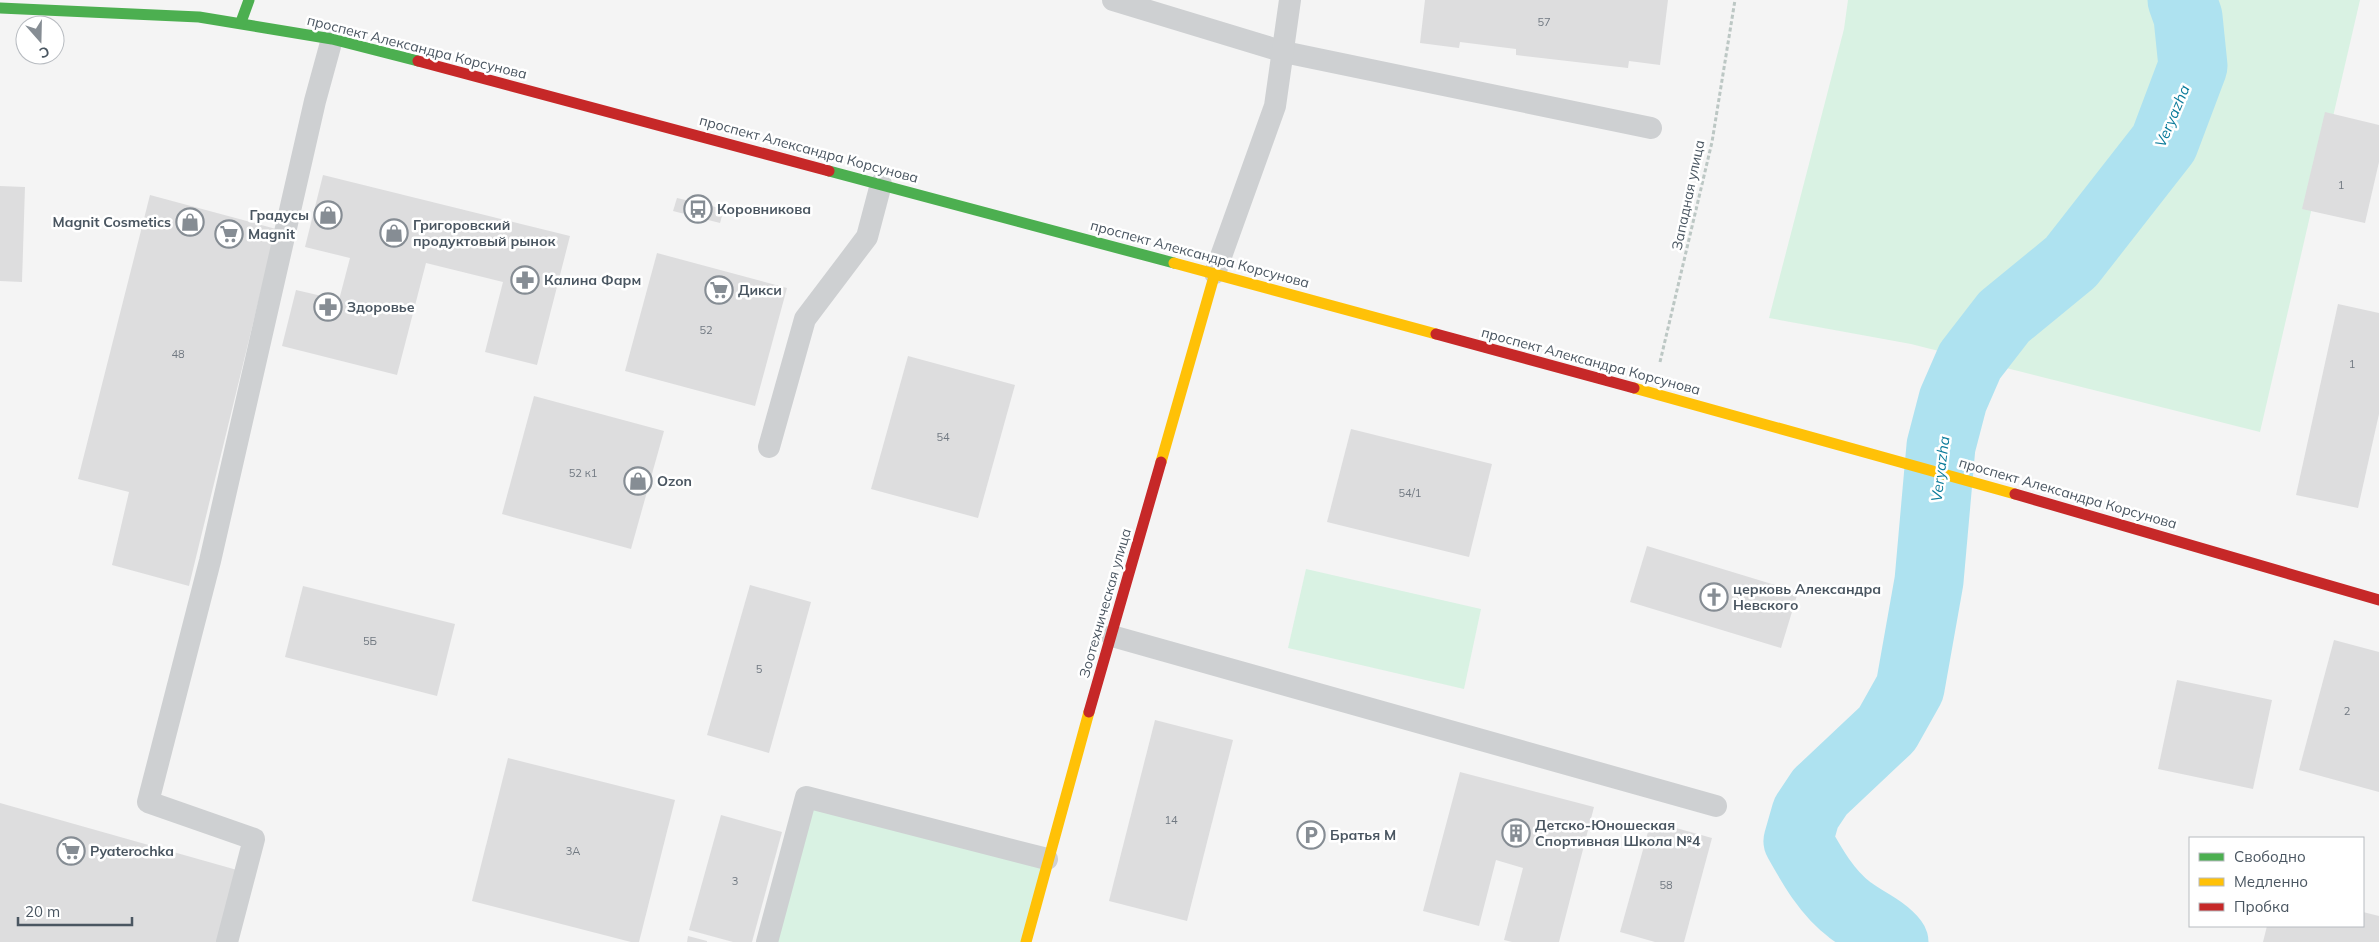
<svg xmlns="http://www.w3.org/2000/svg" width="2379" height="942" font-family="Mulish,sans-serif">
<rect width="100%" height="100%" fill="#f4f4f4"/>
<g fill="#d9f2e3">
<polygon points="1848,0 2360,0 2260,432 1911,344 1769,318 1844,29"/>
<polygon points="1306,569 1481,609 1464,689 1288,648"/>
<polygon points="812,807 1042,866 1022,942 776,942"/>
</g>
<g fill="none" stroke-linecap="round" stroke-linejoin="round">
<path stroke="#aee2f0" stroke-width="69" d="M1894,942C1883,928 1864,921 1850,910C1827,893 1812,866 1798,841L1806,813L1820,792L1887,729L1910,688L1929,581L1941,446L1953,400L1970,361L2004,317L2071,262L2164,143L2193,66L2188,17L2182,0"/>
</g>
<g fill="#ddddde">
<polygon points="1425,0 1668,0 1660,65 1629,61 1628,68 1516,55 1516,49 1460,42 1459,48 1420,43"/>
<polygon points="2325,112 2379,125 2379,162 2365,223 2302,209"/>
<polygon points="323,175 570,236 537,365 485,352 503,282 426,263 397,375 282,346 296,290 339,300 350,258 305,247"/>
<polygon points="0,186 25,187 22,282 0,281"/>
<polygon points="150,195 276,229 189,586 112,565 129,492 78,479"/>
<polygon points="677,198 724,209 720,223 673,211"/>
<polygon points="657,253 787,288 755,406 625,371"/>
<polygon points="2338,304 2379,313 2379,414 2358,508 2296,495"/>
<polygon points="908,356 1015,385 978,518 871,489"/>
<polygon points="534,396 664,431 631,549 502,514"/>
<polygon points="1351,429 1492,464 1469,557 1327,522"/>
<polygon points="1647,546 1798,592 1781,648 1630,602"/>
<polygon points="750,585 811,602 769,753 707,735"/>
<polygon points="303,586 455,624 437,696 285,657"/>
<polygon points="2334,640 2379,652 2379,792 2299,770"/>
<polygon points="2177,680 2272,700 2253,789 2158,769"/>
<polygon points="1155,720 1233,740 1187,921 1109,901"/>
<polygon points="508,758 675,800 639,942 631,942 472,901"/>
<polygon points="1460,772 1594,807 1559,942 1512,942 1504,940 1523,868 1496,860 1479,926 1423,911"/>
<polygon points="0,803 237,870 217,942 0,942"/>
<polygon points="721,815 782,832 752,942 733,942 689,930"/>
<polygon points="1651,821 1712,838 1684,942 1655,942 1620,932"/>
<polygon points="2363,912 2379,916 2379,942 2263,942 2267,926 2363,926"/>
<polygon points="688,936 707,941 707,942 687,942"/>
</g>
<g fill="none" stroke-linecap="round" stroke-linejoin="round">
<polyline stroke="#bcc7c4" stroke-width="3" stroke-dasharray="4 2.5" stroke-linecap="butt" points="1660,362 1712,142 1735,0"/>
<g stroke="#ced0d2" stroke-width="22">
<polyline points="1113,0 1284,52 1651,128"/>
<polyline points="1215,273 1275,106 1290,0"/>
<polyline points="769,447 805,319 867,237 881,184"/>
<polyline points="1112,636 1716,806"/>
<polyline points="227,942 254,839 148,802 210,561 315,101 332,39"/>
<polyline points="767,942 806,797 1047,859"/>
</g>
<g stroke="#4caf50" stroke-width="11">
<polyline points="0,8 199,17 332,39 418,61"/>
<polyline points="241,22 249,0"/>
<polyline points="829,171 1174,263"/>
</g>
<g stroke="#ffc107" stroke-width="11">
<polyline points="1174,263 1436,334"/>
<polyline points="1634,388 2015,494"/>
<polyline points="1161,462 1215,273"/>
<polyline points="1026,942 1089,712"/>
</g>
<g stroke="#c62828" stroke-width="11">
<polyline points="418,61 829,171"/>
<polyline points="1436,334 1634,388"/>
<polyline points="2015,494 2379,600"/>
<polyline points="1089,712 1161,462"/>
</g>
</g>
<defs>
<g id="bus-ring" transform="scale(1.4375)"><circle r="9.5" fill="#fff" stroke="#868d94" stroke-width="1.5"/><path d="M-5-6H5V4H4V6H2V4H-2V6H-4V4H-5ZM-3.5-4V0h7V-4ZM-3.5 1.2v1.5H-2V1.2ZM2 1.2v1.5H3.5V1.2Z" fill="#868d94"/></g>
<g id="shop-ring" transform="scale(1.4375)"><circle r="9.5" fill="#fff" stroke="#868d94" stroke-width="1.5"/><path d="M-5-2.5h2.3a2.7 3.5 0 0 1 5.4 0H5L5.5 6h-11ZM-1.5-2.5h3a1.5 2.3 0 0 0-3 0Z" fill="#868d94"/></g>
<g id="supermarket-ring" transform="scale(1.4375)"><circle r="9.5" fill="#fff" stroke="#868d94" stroke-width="1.5"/><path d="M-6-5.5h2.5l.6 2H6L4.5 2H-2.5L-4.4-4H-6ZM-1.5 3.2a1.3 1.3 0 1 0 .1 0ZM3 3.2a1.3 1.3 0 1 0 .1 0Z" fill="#868d94"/></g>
<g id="pharmacy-ring" transform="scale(1.4375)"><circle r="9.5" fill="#fff" stroke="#868d94" stroke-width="1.5"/><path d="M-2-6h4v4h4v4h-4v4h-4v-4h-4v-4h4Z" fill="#868d94"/></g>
<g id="church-ring" transform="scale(1.4375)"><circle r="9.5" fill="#fff" stroke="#868d94" stroke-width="1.5"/><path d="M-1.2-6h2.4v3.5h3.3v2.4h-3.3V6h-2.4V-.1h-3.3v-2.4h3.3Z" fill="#868d94"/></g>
<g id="building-ring" transform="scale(1.4375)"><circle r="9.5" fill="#fff" stroke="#868d94" stroke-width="1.5"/><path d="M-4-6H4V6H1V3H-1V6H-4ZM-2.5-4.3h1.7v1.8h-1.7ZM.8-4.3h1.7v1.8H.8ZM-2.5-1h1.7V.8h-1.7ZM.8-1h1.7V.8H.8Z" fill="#868d94"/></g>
<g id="parking-ring" transform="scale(1.4375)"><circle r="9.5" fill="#fff" stroke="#868d94" stroke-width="1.5"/><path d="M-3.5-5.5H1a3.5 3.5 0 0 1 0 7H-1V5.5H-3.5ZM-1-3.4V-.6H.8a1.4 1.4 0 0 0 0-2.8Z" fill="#868d94"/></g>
</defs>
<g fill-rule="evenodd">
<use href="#bus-ring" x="698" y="209"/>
<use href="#shop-ring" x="328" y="215"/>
<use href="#shop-ring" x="190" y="222"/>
<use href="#shop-ring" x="394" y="233"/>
<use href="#supermarket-ring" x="229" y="234"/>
<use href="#pharmacy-ring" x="525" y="280"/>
<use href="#supermarket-ring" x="719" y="290"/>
<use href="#pharmacy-ring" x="328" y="307"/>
<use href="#shop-ring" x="638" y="481"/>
<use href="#church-ring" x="1714" y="597"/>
<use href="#building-ring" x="1516" y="833"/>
<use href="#parking-ring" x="1311" y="835"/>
<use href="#supermarket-ring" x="71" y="851"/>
</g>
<g text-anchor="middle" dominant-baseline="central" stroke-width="5" stroke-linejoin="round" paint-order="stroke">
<g font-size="11" fill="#707881">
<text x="1544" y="22">57</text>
<text x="2341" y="185">1</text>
<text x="706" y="330">52</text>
<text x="178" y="354">48</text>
<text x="2352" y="364">1</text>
<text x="943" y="437">54</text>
<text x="583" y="473">52 к1</text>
<text x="1410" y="493">54/1</text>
<text x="370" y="641">5Б</text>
<text x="759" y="669">5</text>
<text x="2347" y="711">2</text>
<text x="1171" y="820">14</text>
<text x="573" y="851">3А</text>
<text x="735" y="881">3</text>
<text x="1666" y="885">58</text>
</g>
<g font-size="14" fill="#4a5661" stroke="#fff">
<text transform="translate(417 47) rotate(14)">проспект Александра Корсунова</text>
<text transform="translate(809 149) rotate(15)">проспект Александра Корсунова</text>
<text transform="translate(1688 195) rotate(-78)">Западная улица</text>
<text transform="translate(1200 254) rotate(15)">проспект Александра Корсунова</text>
<text transform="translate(1591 361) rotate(15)">проспект Александра Корсунова</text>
<text transform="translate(2068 493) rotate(16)">проспект Александра Корсунова</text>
<text transform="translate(1105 603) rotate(-74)">Зоотехническая улица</text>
</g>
<g font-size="14" font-weight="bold" fill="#4a5661" stroke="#fff" text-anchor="start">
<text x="717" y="209">Коровникова</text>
<text x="309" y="215" text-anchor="end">Градусы</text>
<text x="171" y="222" text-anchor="end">Magnit Cosmetics</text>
<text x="413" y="225">Григоровский<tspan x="413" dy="16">продуктовый рынок</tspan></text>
<text x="248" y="234">Magnit</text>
<text x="544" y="280">Калина Фарм</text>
<text x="738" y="290">Дикси</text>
<text x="347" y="307">Здоровье</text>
<text x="657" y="481">Ozon</text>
<text x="1733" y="589">церковь Александра<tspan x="1733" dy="16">Невского</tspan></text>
<text x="1535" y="825">Детско-Юношеская<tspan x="1535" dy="16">Спортивная Школа №4</tspan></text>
<text x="1330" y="835">Братья М</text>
<text x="90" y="851">Pyaterochka</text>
</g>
<g font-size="15" font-style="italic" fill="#0c7c9b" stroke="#fff">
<text transform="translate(2172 116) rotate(-67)">Veryazha</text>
<text transform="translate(1940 469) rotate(-83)">Veryazha</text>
</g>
</g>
<rect x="2189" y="837" width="175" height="90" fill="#ffffff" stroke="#b7bbc0"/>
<rect x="2199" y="853" width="25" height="8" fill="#4caf50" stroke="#b7bbc0"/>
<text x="2234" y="862" font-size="15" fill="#4a5661">Свободно</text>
<rect x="2199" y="878" width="25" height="8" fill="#ffc107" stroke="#b7bbc0"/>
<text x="2234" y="887" font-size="15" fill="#4a5661">Медленно</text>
<rect x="2199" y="903" width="25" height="8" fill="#c62828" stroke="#b7bbc0"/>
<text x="2234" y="912" font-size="15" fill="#4a5661">Пробка</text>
<g transform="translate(40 40) rotate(160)"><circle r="24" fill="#ffffff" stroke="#b7bbc0"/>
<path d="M0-4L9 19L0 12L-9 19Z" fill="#868d94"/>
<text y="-8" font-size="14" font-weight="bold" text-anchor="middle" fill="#4a5661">С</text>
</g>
<path d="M18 917v8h114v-8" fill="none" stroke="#4a5661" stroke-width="2.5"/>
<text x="25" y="917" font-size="15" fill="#4a5661" stroke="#ffffff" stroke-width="4" paint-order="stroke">20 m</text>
</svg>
